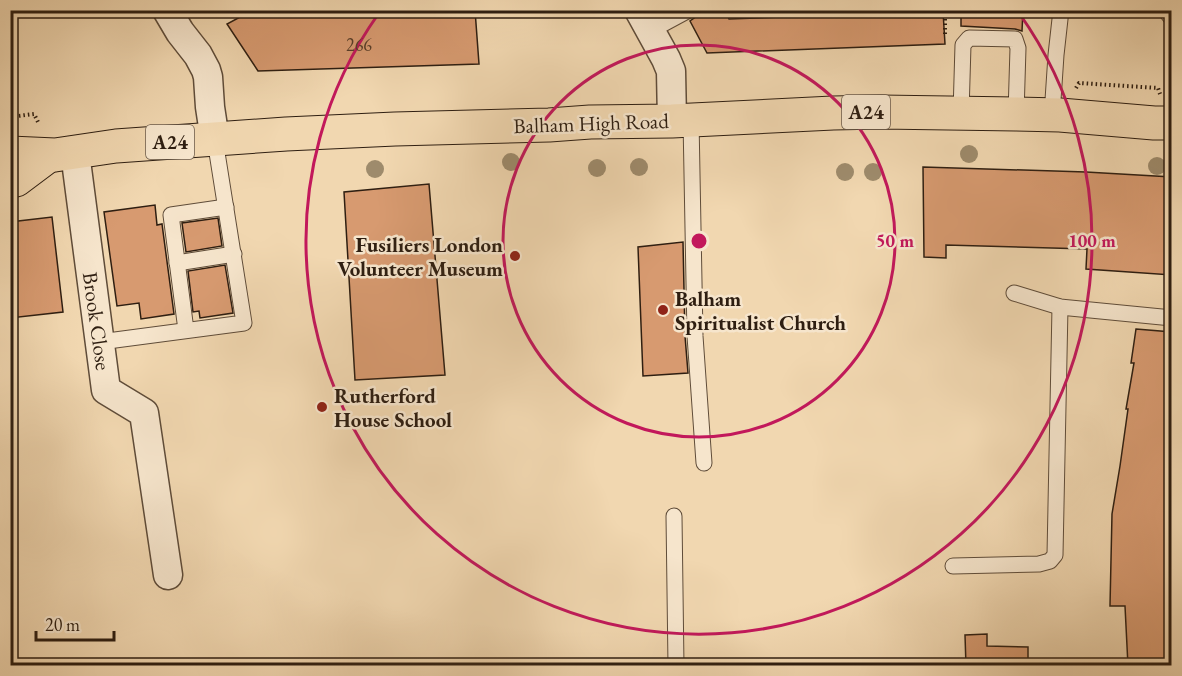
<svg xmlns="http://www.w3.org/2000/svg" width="1182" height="676" font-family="'EB Garamond',serif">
<rect width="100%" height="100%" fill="#f1d7b0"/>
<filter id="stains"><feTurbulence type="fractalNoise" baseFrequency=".00333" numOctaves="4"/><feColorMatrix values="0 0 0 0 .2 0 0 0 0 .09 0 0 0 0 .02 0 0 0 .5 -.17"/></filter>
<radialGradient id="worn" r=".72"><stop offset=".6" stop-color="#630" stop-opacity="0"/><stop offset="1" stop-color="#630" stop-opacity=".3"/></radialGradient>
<g fill="#d79a70" stroke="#2e1e11" stroke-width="1.5">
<polygon points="253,10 475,10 479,64 258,71 227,24"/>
<polygon points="699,10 725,10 729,19 943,11 945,44 707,53 690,21 697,16"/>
<polygon points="961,10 1023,10 1022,31 1015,29 961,26"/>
<polygon points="923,167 1086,172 1172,177 1172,275 1086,269 1087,249 946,245 946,258 924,257"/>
<polygon points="429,184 445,375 355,380 344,192"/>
<polygon points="155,205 157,225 162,224 174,314 141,319 139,303 117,306 104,212"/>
<polygon points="52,217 63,312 10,318 10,222"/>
<polygon points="218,218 222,246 186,252 182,223"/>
<polygon points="683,242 685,336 688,373 643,376 638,247"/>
<polygon points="225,265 233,313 200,318 199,311 193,312 188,271"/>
<polygon points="1136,329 1172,332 1172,666 1128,666 1125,606 1110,606 1112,514 1120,466 1128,409 1126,409 1134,363 1131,363"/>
<polygon points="987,634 987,646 1028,647 1028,666 966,666 965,635"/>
</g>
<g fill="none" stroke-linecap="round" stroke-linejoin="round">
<g stroke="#5f4c39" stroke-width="17">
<g id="service">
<polyline points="1165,10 1172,19"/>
<polyline points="650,31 689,10"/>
<polyline points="961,113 963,45 969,38 1015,39 1018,48 1016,114"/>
<polyline points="1052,115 1056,55 1061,10"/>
<polyline points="691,120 695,336 704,463"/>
<polyline points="177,263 234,254"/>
<polyline points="1014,293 1060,307 1172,318"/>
<polyline points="186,330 171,215 226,207"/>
<polyline points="100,342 244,323 215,140"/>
<polyline points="674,516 676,666"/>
<polyline points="953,566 1039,564 1050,561 1055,555 1060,307"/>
</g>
</g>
<g stroke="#5f4c39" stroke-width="31">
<g id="minor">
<polyline points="167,10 180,32 198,55 206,70 208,77 210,107 215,140"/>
<polyline points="639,10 666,59 671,71 672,121"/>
<polyline points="75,153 106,390 144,413 168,575"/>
</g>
</g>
<g stroke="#2e1e11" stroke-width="35">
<g id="trunk">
<polyline points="10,153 55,155 116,146 286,134 395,129 549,125 590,122 672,121 833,113 881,112 1016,114 1060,115 1154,123 1172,123"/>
<polyline points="10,181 16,180 48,156"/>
</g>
</g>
<g stroke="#2e1e11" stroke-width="4" stroke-dasharray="1.5 3" stroke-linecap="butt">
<polyline points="945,34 945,10"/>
<polyline points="1076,88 1079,83 1158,88 1160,94"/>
<polyline points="10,117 34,114 39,124"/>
</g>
<use href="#service" stroke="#f6e5cc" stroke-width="15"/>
<use href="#minor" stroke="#f6e5cc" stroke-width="28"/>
<use href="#trunk" stroke="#f1d7b0" stroke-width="33"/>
</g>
<g fill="#9e8b6c">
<circle cx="969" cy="154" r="9"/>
<circle cx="511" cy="162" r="9"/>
<circle cx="1157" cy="166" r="9"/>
<circle cx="639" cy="167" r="9"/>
<circle cx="597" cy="168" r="9"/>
<circle cx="375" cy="169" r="9"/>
<circle cx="845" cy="172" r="9"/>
<circle cx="873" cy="172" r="9"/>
</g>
<g fill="none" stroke="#c2185b" stroke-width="3">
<circle cx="699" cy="241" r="196"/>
<path d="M1019 13A393 393 0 1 1 379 13"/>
</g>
<g fill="#8f2418" stroke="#f6e5cc" stroke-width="2">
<circle cx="515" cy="256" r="6"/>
<circle cx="663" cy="310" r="6"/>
<circle cx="322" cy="407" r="6"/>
</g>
<g text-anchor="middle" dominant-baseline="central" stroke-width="5" stroke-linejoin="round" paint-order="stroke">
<g font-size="18" fill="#583d29">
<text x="359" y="44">266</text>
</g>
<g fill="#f6e5cc" stroke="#6a5a49" stroke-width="1.5">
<rect x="842" y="95" width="48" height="34" rx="4.5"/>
<rect x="146" y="125" width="48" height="34" rx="4.5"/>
</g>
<g font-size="20" font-weight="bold" fill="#2e1e11">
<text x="866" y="112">A24</text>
<text x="170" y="142">A24</text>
</g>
<g font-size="21" fill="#2e1e11" stroke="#f6e5cc">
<text transform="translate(591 123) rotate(-2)">Balham High Road</text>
<text transform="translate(97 321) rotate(82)">Brook Close</text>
</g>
<g font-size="21" font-weight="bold" fill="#2e1e11" stroke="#f6e5cc" text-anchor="start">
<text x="503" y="244" text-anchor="end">Fusiliers London<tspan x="503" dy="24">Volunteer Museum</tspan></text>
<text x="675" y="298">Balham<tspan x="675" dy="24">Spiritualist Church</tspan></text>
<text x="334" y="395">Rutherford<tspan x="334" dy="24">House School</tspan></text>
</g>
</g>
<circle cx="699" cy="241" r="9" fill="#c2185b" stroke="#f6e5cc" stroke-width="3"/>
<g font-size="18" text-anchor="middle" font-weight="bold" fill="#c2185b" stroke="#f6e5cc" stroke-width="5" stroke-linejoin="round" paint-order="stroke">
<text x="895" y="247">50 m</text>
<text x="1092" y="247">100 m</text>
</g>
<rect width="1182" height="676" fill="none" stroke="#f1d7b0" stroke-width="36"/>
<rect x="12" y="12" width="1158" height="652" fill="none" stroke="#2e1e11" stroke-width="3"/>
<rect x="18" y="18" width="1146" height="640" fill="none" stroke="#2e1e11" stroke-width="1.5"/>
<path d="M36 631v9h78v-9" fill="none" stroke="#2e1e11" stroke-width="3"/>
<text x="45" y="631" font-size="18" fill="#2e1e11" stroke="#f6e5cc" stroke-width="4.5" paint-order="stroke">20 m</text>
<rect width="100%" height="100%" filter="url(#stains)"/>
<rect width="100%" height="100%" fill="url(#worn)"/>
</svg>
